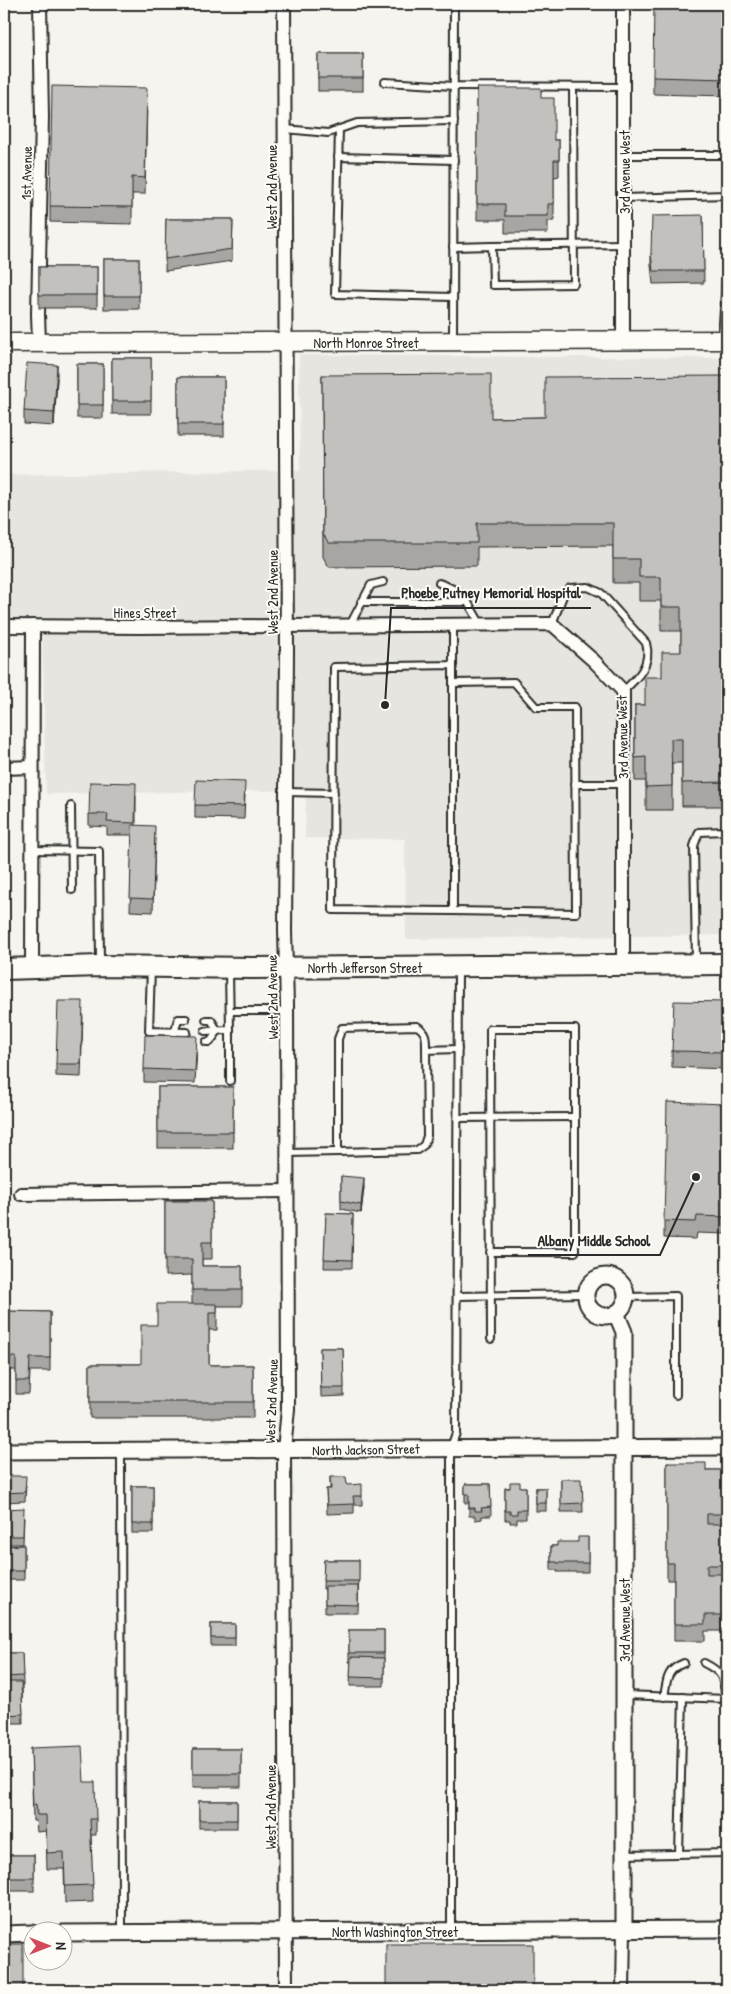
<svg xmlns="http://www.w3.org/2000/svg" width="731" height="1994" font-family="'Patrick Hand',sans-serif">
<rect width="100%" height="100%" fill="#f5f4ef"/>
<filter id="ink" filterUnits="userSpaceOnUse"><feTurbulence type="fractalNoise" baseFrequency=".02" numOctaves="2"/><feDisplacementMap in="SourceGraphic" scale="10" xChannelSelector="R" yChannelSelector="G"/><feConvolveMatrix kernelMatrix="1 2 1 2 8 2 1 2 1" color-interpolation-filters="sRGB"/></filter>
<g filter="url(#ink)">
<polygon fill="#e6e5e0" points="299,355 727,358 727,935 406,939 405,839 305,838 306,790 46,794 42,620 4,618 4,475 300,470"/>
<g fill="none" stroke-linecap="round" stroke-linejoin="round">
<g stroke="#2b2b2b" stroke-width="10">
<g id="service">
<polyline points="385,82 454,86 624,87"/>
<polyline points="285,129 328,133 357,123 454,121"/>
<polyline points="339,129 335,294 453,297"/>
<polyline points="624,155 727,155"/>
<polyline points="338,157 454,160"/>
<polyline points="624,198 726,195 727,225"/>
<polyline points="492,246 624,244"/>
<polyline points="453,247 492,246 493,285 574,284 573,87"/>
<polyline points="722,338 727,264"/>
<polyline points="453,340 454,4"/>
<path d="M439,583C466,592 467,601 481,625"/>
<polyline points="361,602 468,602"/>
<path d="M552,624L563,596L570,588L588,587L601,593L646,643C652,664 638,678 623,691"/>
<polyline points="350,625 371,585 383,582"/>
<polyline points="453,625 453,911 333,910 334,667 453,665"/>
<polyline points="453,683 514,682 536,707 575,707 576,913 453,911"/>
<polyline points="575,784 624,784"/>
<polyline points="286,792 334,793"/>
<polyline points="71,806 72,890"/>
<polyline points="32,850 99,851 100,963"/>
<polyline points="696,961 694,846 699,832 727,831"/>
<polyline points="151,968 149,1031 187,1032"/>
<polyline points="230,1011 287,1011"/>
<polyline points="206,1020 211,1020 218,1031 210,1042 206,1042"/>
<polyline points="230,1030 230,1081"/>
<polyline points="205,1031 230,1030 229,971"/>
<polyline points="174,1034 178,1019 186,1019"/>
<path d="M426,1050C426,1039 427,1032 417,1026L342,1028L338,1039V1152L417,1150L424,1145L427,1136L426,1050L458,1049"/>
<polyline points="458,1118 575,1117"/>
<polyline points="287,1153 338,1152"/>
<polyline points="490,1252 575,1252 575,1029 490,1029 491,1339"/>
<polyline points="457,1296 586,1294"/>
<polyline points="626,1297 676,1296 676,1395"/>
<polyline points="121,1450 122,1932"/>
<path d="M704,1663C724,1673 723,1678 726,1699"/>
<polyline points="625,1695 727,1699"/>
<path d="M664,1697C667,1680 666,1670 684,1663"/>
<polyline points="679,1854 683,1697"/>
<polyline points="624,1855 727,1853"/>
<polyline points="451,1931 451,1447 456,1433 458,968"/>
</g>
</g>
<g stroke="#2b2b2b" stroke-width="16">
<g id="minor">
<polyline points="284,4 287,652 285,931 287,1005 288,1409 284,1450 286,1990"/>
<polyline points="623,4 623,341"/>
<polyline points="39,343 38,314 42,117 40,4"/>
<polyline points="4,626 140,627 552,624 594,661 623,691 623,966"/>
<polyline points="4,768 32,767"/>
<polyline points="32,968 33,626"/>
<polyline points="21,1194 287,1191"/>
<polyline points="623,1990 624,1929"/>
</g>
</g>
<g stroke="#2b2b2b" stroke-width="19">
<g id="tertiary">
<circle cx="606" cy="1296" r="20"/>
<polyline points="616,1313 624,1332 624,1929"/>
<polyline points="4,1451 727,1447"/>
<polyline points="62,1933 727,1929"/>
<polyline points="4,1934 32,1933"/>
</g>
</g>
<g stroke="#2b2b2b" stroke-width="21">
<polyline id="secondary" points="4,343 727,340"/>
</g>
<g stroke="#2b2b2b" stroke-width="24">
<polyline id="primary" points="4,969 100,966 252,968 727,964"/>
</g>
<use href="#service" stroke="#fdfcf7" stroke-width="6"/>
<use href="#minor" stroke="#fdfcf7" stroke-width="12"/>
<use href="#tertiary" stroke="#fdfcf7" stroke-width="15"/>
<use href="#secondary" stroke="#fdfcf7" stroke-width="18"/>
<use href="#primary" stroke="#fdfcf7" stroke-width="20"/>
</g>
<g fill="#a7a6a3" stroke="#2b2b2b">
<polygon points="727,4 727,96 653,94 653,77"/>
<rect x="318" y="54" width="45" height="37"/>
<polygon points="477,88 541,98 554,140 559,140 559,176 554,177 554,221 548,221 548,233 505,233 505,220 477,220"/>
<polygon points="147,104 145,194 132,194 132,224 50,222 50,206"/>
<polygon points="703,215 704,283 653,284 651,265 651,253"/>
<polygon points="166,219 233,219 232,261 165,271"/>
<rect x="104" y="259" width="35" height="50"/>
<rect x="39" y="267" width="58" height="41"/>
<rect x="112" y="358" width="39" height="56"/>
<rect x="77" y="364" width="26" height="54"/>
<polygon points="322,375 491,418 545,417 727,376 727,806 682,806 682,763 672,763 672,810 646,810 646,781 635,781 635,705 645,705 662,677 681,652 681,631 661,631 661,601 639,601 639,583 613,583 613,546 477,547 477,566 329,567 323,557"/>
<rect x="178" y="377" width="46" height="59"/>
<polygon points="57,378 54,426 24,424 24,411"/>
<polygon points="245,795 244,819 195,818 195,805"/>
<polygon points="136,796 136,825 155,838 153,912 130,911 132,835 107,835 107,827 89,826 89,814"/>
<polygon points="727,1002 727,1069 672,1067 672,1051"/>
<polygon points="83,1014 81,1077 56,1076 56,1064"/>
<polygon points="197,1049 195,1083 144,1082 144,1069"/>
<rect x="158" y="1087" width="75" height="61"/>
<polygon points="727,1104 727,1234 697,1233 696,1239 664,1238 664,1221"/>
<polygon points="341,1176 364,1187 361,1213 341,1209"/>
<polygon points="165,1201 212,1201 212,1259 202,1259 202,1266 242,1266 242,1306 217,1306 217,1330 209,1330 209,1365 253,1365 253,1418 90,1418 90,1364 141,1364 157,1325 192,1304 192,1275 165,1276"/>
<polygon points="326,1213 353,1214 352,1268 324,1268"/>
<polygon points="4,1311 50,1312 50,1371 30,1371 29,1394 16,1394 16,1370 4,1370"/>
<polygon points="320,1348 343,1348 344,1396 321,1397"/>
<polygon points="667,1463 706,1470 727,1470 727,1631 705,1631 705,1641 674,1641 674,1580 667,1580"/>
<polygon points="4,1476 26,1485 25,1501 4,1502"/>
<polygon points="330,1477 347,1485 362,1496 362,1505 354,1505 354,1513 327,1514 326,1489 330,1489"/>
<polygon points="561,1479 582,1484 583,1512 561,1512"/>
<polygon points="465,1484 490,1484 491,1516 482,1516 482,1519 475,1520 475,1516 469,1516 469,1503 465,1503"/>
<rect x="132" y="1486" width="21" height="47"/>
<polygon points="526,1487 526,1519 517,1519 517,1523 510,1523 510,1520 505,1520 505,1488"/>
<rect x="536" y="1488" width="10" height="23"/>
<polygon points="4,1509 24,1516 23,1544 4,1544"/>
<polygon points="588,1537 588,1572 557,1572 557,1570 551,1570 551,1546 557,1546 578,1542"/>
<polygon points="24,1545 24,1580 4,1580 4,1546"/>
<polygon points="324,1560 359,1560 358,1613 325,1613 325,1589 323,1589"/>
<rect x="211" y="1624" width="24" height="22"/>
<polygon points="349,1630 384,1630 384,1686 350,1686 351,1662 349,1662"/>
<polygon points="4,1653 22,1653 23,1685 22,1685 23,1723 4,1723"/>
<polygon points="31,1748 84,1782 96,1819 96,1835 91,1835 93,1902 65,1903 64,1869 47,1869 46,1831 37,1832 36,1821 33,1821"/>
<rect x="193" y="1749" width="48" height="38"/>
<rect x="199" y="1801" width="38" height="27"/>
<rect x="4" y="1855" width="30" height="36"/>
</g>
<g fill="#888785" stroke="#2b2b2b">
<polygon points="57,365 57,378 54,426 54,413"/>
<polygon points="364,1178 364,1187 361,1213 361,1205"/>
</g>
<g fill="#c2c1be" stroke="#2b2b2b">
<polygon points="654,4 727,4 727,79 653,77"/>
<polygon points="4,34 5,34 4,59"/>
<rect x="318" y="54" width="45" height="24"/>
<polygon points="52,86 147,88 145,178 132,177 132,207 50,206"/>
<polygon points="477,88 541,88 541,98 554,98 554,140 559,140 559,160 554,160 554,204 548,204 548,216 505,216 505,204 477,204"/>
<polygon points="703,215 704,271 653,271 651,253 652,216"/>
<polygon points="166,219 233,219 232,249 165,259"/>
<rect x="104" y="259" width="35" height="37"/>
<rect x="39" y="267" width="58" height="28"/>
<rect x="112" y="358" width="39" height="43"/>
<polygon points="27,363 57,365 54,413 24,411"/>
<rect x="77" y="364" width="26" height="41"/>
<polygon points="491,374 491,418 545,417 545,377 727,376 727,782 682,783 682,739 671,739 672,786 646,787 646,757 635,758 635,705 645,705 645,677 662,677 662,652 681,652 681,607 661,607 661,577 639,577 639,559 613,559 613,523 477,523 477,543 329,543 323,534 322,375"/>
<rect x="178" y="377" width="46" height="47"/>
<polygon points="196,780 245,782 244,806 195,805"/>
<polygon points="90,782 136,783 135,823 107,822 108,814 89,814"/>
<polygon points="132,825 155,826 153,899 130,898"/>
<polygon points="58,1001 83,1001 81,1064 56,1064"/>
<polygon points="674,1001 727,1002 727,1052 672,1051"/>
<polygon points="145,1035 197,1036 195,1071 144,1069"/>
<rect x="158" y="1087" width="75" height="45"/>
<polygon points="667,1102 727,1104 727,1217 697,1216 696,1222 664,1221"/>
<polygon points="341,1176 364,1178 361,1205 341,1201"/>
<polygon points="165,1201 212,1201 212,1242 202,1242 202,1266 242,1266 242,1290 192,1290 192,1259 165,1259"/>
<polygon points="326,1213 353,1214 352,1260 324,1259"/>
<polygon points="157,1304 217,1304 217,1313 209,1313 209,1365 253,1365 253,1402 90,1402 90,1364 141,1364 141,1325 157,1325"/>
<polygon points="4,1311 50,1312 50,1358 30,1358 29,1381 16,1381 16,1357 4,1357"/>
<polygon points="320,1348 343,1348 344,1388 321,1388"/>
<polygon points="667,1463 706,1463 706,1470 727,1470 727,1514 707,1514 707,1524 727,1524 727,1565 707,1565 707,1574 727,1574 727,1615 705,1615 705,1624 674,1624 674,1563 667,1563"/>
<polygon points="4,1476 26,1476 25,1492 4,1493"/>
<polygon points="330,1477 346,1477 347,1485 362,1484 362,1496 353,1496 354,1504 327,1505 326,1489 331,1489"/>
<polygon points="561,1479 581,1479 581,1484 582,1484 583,1503 561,1504"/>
<polygon points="510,1482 520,1482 520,1487 526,1487 526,1510 517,1510 517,1514 510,1514 510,1511 505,1511 505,1488 510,1488"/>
<polygon points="465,1484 490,1484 491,1507 481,1508 482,1511 475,1511 475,1508 469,1508 469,1494 465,1494"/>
<rect x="132" y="1486" width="21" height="38"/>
<rect x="536" y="1488" width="10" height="15"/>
<polygon points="24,1508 23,1536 4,1536 4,1509"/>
<polygon points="578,1537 588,1537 588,1563 557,1563 557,1562 551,1562 551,1546 557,1546 557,1542 578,1542"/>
<polygon points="24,1545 24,1571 4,1571 4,1546"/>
<polygon points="324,1560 359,1560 359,1581 323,1581"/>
<polygon points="325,1586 358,1586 358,1605 325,1604"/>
<rect x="211" y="1624" width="24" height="14"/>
<rect x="349" y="1630" width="35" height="23"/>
<polygon points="4,1653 22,1653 23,1676 4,1677"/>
<polygon points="351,1657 384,1658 384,1678 350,1677"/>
<polygon points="4,1682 21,1682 23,1714 4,1715"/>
<polygon points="82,1746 84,1782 95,1782 96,1819 90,1819 93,1885 65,1886 64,1852 47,1853 46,1815 37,1815 36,1804 33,1805 31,1748"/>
<rect x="193" y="1749" width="48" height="25"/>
<rect x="199" y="1801" width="38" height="19"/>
<rect x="4" y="1855" width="30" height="23"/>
<rect x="4" y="1944" width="19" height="46"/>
<rect x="386" y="1944" width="147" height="46"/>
</g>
</g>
<g text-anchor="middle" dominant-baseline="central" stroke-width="4" stroke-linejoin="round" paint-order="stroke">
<g font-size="14" fill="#2b2b2b" stroke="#fdfcf7">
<text transform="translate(624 172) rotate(-90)">3rd Avenue West</text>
<text transform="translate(26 173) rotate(-89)">1st Avenue</text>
<text transform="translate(271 187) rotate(-90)">West 2nd Avenue</text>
<text x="366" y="342">North Monroe Street</text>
<text transform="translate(272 592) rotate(-90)">West 2nd Avenue</text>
<text x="145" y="612">Hines Street</text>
<text transform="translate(622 737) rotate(-91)">3rd Avenue West</text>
<text x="365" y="967">North Jefferson Street</text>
<text transform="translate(272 997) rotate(-91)">West 2nd Avenue</text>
<text transform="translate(271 1401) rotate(-88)">West 2nd Avenue</text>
<text transform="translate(366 1449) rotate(-1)">North Jackson Street</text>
<text transform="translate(624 1620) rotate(-90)">3rd Avenue West</text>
<text transform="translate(270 1807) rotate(-90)">West 2nd Avenue</text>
<text x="395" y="1931">North Washington Street</text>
</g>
</g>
<path fill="none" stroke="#2b2b2b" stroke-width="2" d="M385 705L391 608H591M696 1177L660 1255H528"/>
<g fill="#2b2b2b" stroke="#fdfcf7" stroke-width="2">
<circle cx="385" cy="705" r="5"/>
<circle cx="696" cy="1177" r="5"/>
</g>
<g font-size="15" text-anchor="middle" font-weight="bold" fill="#2b2b2b" stroke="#fdfcf7" stroke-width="4" stroke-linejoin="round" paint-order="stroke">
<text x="491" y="598">Phoebe Putney Memorial Hospital</text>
<text x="594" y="1246">Albany Middle School</text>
</g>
<rect width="731" height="1994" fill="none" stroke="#fdfcf7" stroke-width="20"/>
<rect x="10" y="10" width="711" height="1974" fill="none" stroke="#2b2b2b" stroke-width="2" filter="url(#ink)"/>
<g transform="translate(48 1946) rotate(90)"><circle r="24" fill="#fdfcf7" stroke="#a9a8a5"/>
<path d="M0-4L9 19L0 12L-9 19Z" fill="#d1495b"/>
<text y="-8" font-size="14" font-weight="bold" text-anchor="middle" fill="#2b2b2b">N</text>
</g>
</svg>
